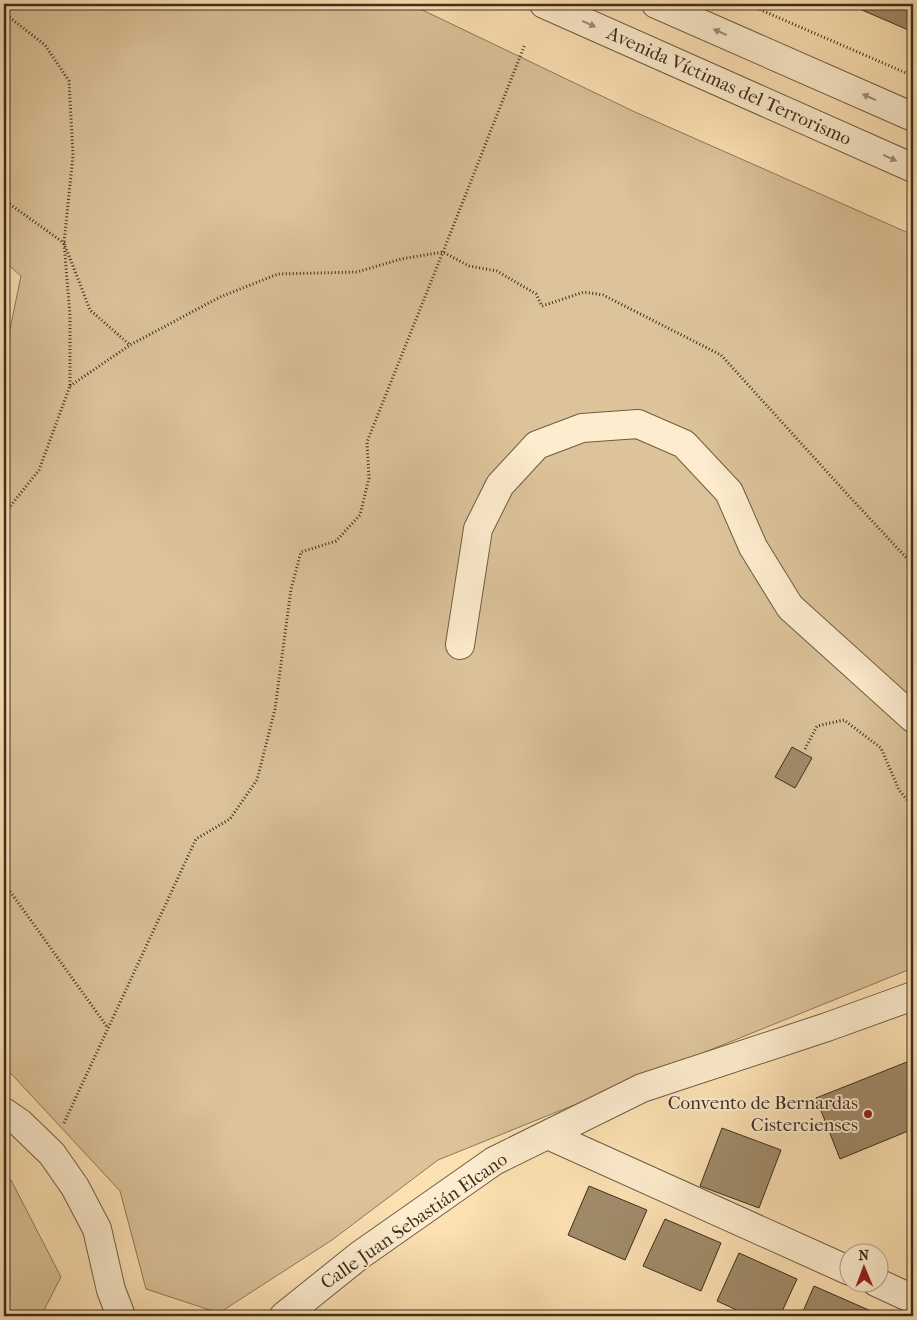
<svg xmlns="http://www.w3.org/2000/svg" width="917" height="1320" font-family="'IM FELL French Canon',serif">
<rect width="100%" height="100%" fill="#fce1b3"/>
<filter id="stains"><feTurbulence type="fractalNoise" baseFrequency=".004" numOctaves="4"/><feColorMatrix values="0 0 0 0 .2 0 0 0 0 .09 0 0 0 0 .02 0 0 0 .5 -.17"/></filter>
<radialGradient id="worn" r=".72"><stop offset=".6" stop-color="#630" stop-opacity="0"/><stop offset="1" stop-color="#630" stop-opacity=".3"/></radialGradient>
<g fill="#dcc39a" stroke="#8d795c">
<polygon points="4,4 410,4 635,112 913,235 913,968 438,1160 332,1240 219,1313 146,1289 120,1191 4,1066 4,358 21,276 4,261"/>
<polygon points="4,1175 11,1180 61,1277 41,1316 4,1316"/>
</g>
<g fill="#a18c6b" stroke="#3e2f1d">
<polygon points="848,4 913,4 913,32"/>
<polygon points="792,747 812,758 795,788 775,777"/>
<polygon points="912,1060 913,1063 913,1129 840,1159 816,1098"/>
<polygon points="722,1128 781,1150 759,1208 700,1186"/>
<polygon points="589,1186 647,1210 625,1260 568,1235"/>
<polygon points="665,1219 721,1243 701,1291 643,1266"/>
<polygon points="739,1253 797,1279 780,1316 750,1316 717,1301"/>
<polygon points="814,1286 871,1311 869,1316 801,1316"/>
</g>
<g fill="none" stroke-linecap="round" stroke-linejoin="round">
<g stroke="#6e5c42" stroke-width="30">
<g id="minor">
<polyline points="544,4 913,168"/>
<polyline points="656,4 913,117"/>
<polyline points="460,645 478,529 500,485 537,445 582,428 638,424 684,444 729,492 753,547 790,607 913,718"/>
<polyline points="4,1112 20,1123 52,1154 75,1187 97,1229 111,1290 121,1316"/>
<polyline points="548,1135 850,1271"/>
<polyline points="876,1282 913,1299"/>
<polyline points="284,1316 360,1255 494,1161 642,1088 827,1027 913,996"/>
</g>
</g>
<g stroke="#3e2f1d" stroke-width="3" stroke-dasharray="1 2.5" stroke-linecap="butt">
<polyline points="747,4 913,76"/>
<polyline points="4,13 45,45 69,81 73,155 64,243 70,316 70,386 39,470 4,514"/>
<polyline points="4,200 64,243 90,310 130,345 220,297 278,274 357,272 401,259 443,252 469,266 497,271 536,294 542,306 584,292 603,295 721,355 848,495 913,565"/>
<polyline points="70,386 130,345"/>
<polyline points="805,749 817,726 844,720 881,748 899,790 913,807"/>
<polyline points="4,883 108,1028"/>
<polyline points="64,1123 196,839 230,819 257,780 275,709 291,589 301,552 336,541 360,515 369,478 367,442 443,252 525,44"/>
<polyline points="4,1315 5,1316"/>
</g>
<use href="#minor" stroke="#fdecce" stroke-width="28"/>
</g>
<defs><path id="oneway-solid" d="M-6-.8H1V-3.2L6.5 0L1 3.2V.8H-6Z" transform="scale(1.25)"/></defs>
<g fill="#9e8e76">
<use href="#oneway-solid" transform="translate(589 24) rotate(24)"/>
<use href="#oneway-solid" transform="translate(720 32) rotate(-156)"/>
<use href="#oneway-solid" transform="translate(869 97) rotate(-156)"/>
<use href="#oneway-solid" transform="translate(890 158) rotate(24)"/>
</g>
<circle fill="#8f2418" stroke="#fdecce" stroke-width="2" cx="868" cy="1114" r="5"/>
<g text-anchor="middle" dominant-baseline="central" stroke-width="4" stroke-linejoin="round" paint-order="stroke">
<g font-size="19" fill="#3e2f1d" stroke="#fdecce">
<text transform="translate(729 86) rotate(24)">Avenida Víctimas del Terrorismo</text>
<text transform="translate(414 1221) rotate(-35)">Calle Juan Sebastián Elcano</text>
</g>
<g font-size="19" fill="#3e2f1d" stroke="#fdecce" text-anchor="end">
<text x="858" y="1103">Convento de Bernardas<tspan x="858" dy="22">Cistercienses</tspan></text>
</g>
</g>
<rect width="917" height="1320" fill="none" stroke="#fce1b3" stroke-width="20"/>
<rect x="5" y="5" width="907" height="1310" fill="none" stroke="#3e2f1d" stroke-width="2.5"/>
<rect x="10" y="10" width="897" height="1300" fill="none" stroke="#3e2f1d"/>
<g transform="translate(864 1268) rotate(359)"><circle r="24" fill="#fdecce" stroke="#b1a087"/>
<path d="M0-4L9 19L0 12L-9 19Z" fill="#8f2418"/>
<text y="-8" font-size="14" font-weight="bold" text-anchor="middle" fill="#3e2f1d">N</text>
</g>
<rect width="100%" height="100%" filter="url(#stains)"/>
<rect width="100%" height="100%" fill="url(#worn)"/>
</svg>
